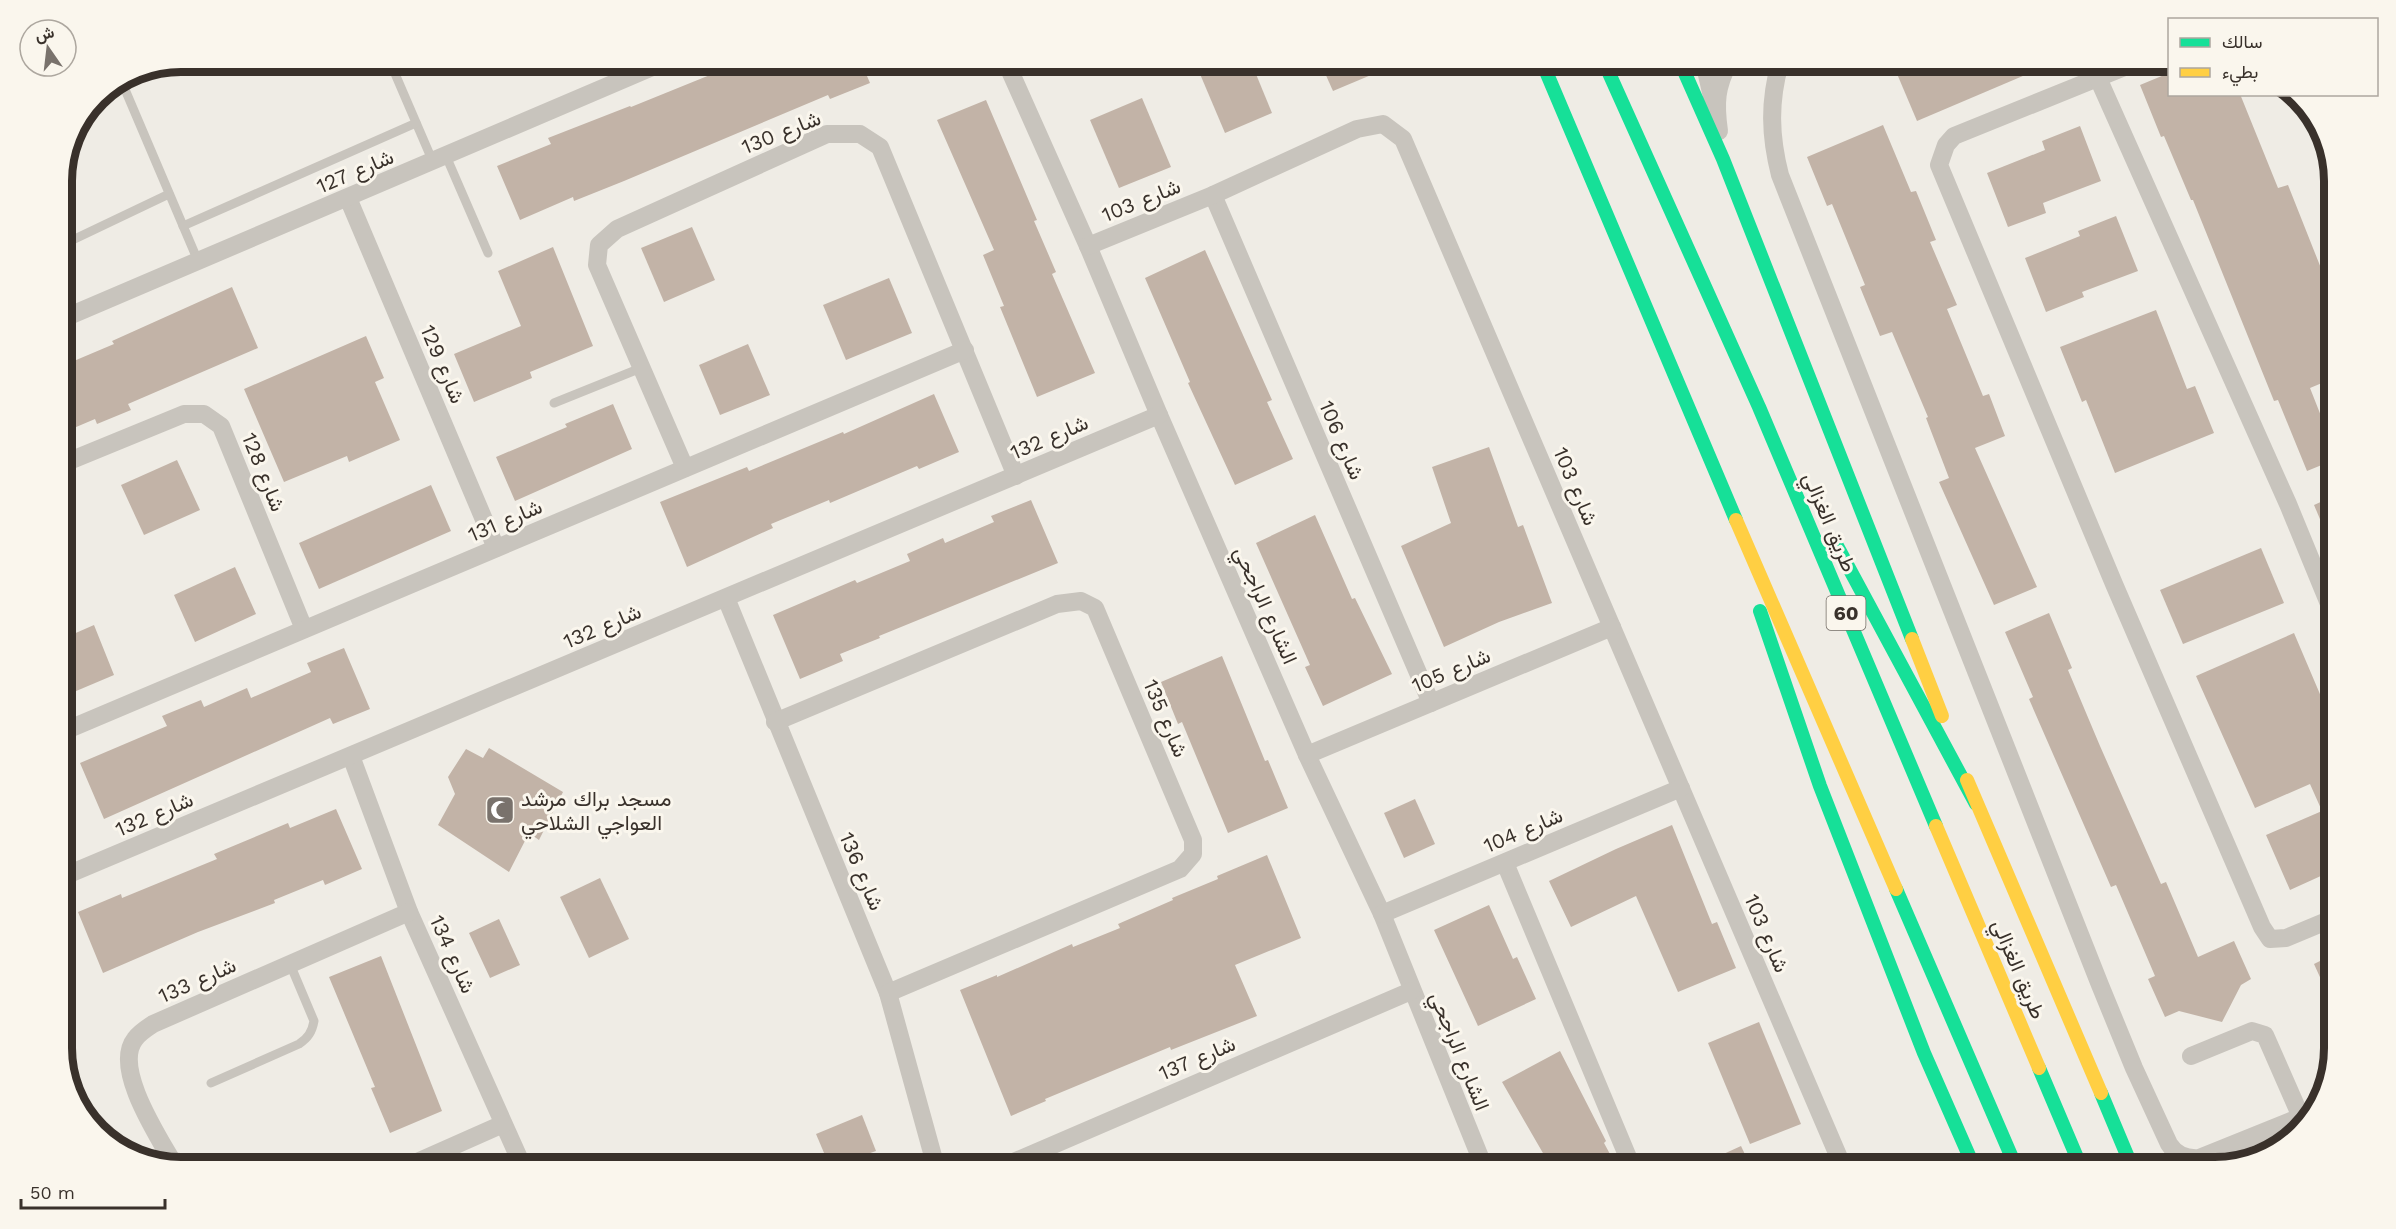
<svg xmlns="http://www.w3.org/2000/svg" width="2396" height="1229" font-family="'Work Sans',Vazirmatn,sans-serif">
<rect width="100%" height="100%" fill="#efece5"/>
<g fill="#c2b3a7">
<polygon points="742,62 861,62 870,83 830,99 828,95 624,181 574,201 573,197 520,220 497,166 551,144 548,138 630,106 631,107"/>
<polygon points="1230,62 1251,62 1272,113 1225,133 1200,74"/>
<polygon points="1320,62 1402,62 1333,91"/>
<polygon points="1892,62 2056,62 1917,121"/>
<polygon points="2169,73 2169,94 2240,94 2278,188 2288,185 2334,301 2334,378 2310,388 2334,449 2334,460 2307,471 2278,400 2274,401 2193,200 2191,200 2164,136 2161,137 2140,85"/>
<polygon points="1142,98 1171,167 1119,188 1090,120"/>
<polygon points="986,100 1037,220 1034,221 1056,272 1052,274 1095,373 1037,397 1000,307 1004,306 983,255 994,250 937,120"/>
<polygon points="1883,125 1911,192 1916,191 1936,240 1930,242 1957,305 1947,309 1983,396 1989,394 2005,436 1975,448 2037,587 1994,605 1939,482 1949,478 1926,418 1928,417 1892,332 1880,336 1860,287 1865,285 1832,204 1827,206 1807,157"/>
<polygon points="2080,126 2101,181 2043,203 2046,213 2008,227 1987,173 2045,150 2042,141"/>
<polygon points="2116,216 2138,271 2082,292 2084,297 2046,312 2025,258 2080,236 2078,231"/>
<polygon points="692,227 715,280 664,302 641,248"/>
<polygon points="553,247 593,346 530,372 532,378 474,402 454,354 521,326 498,271"/>
<polygon points="1205,250 1272,400 1267,402 1293,459 1235,485 1188,383 1190,382 1145,278"/>
<polygon points="889,278 912,333 846,360 823,305"/>
<polygon points="232,287 258,348 128,404 131,410 97,424 95,419 62,433 62,366 114,344 112,341"/>
<polygon points="2156,310 2187,389 2195,386 2214,433 2115,473 2086,400 2082,402 2060,347"/>
<polygon points="366,336 384,378 375,382 400,440 349,462 347,456 284,482 244,389"/>
<polygon points="748,344 770,395 720,415 699,365"/>
<polygon points="934,394 959,452 919,469 917,466 830,503 829,500 771,524 773,528 687,567 660,502 747,467 749,471 843,432 844,434"/>
<polygon points="613,404 632,449 515,501 496,457 567,427 565,424"/>
<polygon points="1489,447 1518,527 1523,525 1552,603 1499,622 1444,647 1401,546 1451,523 1432,467"/>
<polygon points="177,460 200,510 144,535 121,485"/>
<polygon points="431,485 451,531 319,589 299,543"/>
<polygon points="2334,496 2334,552 2314,505"/>
<polygon points="1031,500 1058,563 879,636 880,638 840,654 843,661 800,679 773,615 855,580 857,583 910,561 907,554 943,538 945,543 994,522 991,516"/>
<polygon points="1315,515 1352,599 1355,598 1392,674 1323,706 1305,667 1310,665 1256,543"/>
<polygon points="2261,548 2284,603 2183,644 2160,590"/>
<polygon points="235,567 256,614 195,642 174,595"/>
<polygon points="2049,613 2072,668 2068,670 2100,746 2161,884 2166,882 2198,957 2234,941 2251,979 2241,985 2222,1022 2179,1011 2165,1017 2148,979 2155,976 2116,885 2111,887 2029,699 2033,697 2005,632"/>
<polygon points="94,625 114,675 62,697 62,639"/>
<polygon points="2294,633 2328,713 2330,712 2334,722 2334,870 2290,890 2266,835 2322,811 2310,784 2255,808 2196,676"/>
<polygon points="344,648 370,709 333,724 330,718 104,819 80,763 167,726 162,716 201,700 204,707 247,688 251,698 311,672 307,663"/>
<polygon points="1222,656 1265,761 1268,760 1288,808 1228,833 1182,722 1178,724 1161,682"/>
<polygon points="489,748 563,792 539,840 529,833 509,872 438,825 455,794 448,777 466,749 483,758"/>
<polygon points="1415,799 1435,844 1404,858 1384,813"/>
<polygon points="336,809 362,869 325,885 323,880 274,900 275,903 198,932 103,973 78,912 121,894 122,898 217,859 214,854 288,823 290,828"/>
<polygon points="1672,825 1712,924 1717,922 1736,968 1678,992 1636,896 1571,927 1549,881 1616,849"/>
<polygon points="1267,855 1301,938 1235,965 1257,1016 1171,1050 1170,1047 1045,1099 1046,1101 1011,1116 960,990 997,975 997,977 1072,944 1073,947 1120,928 1118,924 1173,900 1172,898 1218,879 1217,876"/>
<polygon points="600,878 629,939 589,958 560,897"/>
<polygon points="1489,905 1513,959 1517,957 1536,999 1478,1026 1434,930"/>
<polygon points="499,919 520,965 490,978 469,933"/>
<polygon points="2334,954 2334,1008 2314,964"/>
<polygon points="381,956 442,1111 390,1133 371,1088 375,1087 329,977"/>
<polygon points="1759,1022 1801,1124 1750,1144 1708,1043"/>
<polygon points="1560,1051 1606,1141 1604,1143 1617,1167 1551,1167 1502,1082"/>
<polygon points="862,1115 876,1151 830,1167 816,1134"/>
<polygon points="1741,1146 1751,1167 1695,1167"/>
</g>
<g fill="none" stroke-linecap="round" stroke-linejoin="round">
<g stroke="#c8c4bd" stroke-width="9">
<polyline points="390,62 433,162"/>
<polyline points="121,80 198,261"/>
<polyline points="446,156 488,253"/>
<polyline points="183,226 416,123"/>
<polyline points="62,245 169,194"/>
<polyline points="554,403 641,368"/>
<polyline points="62,608 64,607"/>
<path d="M211,1083L299,1044C308,1038 312,1032 314,1021L290,964"/>
</g>
<g stroke="#c8c4bd" stroke-width="18">
<polyline points="1006,62 1088,246 1159,415 1307,755 1382,914 1484,1167"/>
<polyline points="1704,62 1713,101"/>
<polyline points="2137,62 1954,136 1946,145 1939,165 2114,584 2262,927 2270,939 2286,938 2334,918"/>
<path d="M1780,63C1769,102 1770,136 1780,175L2100,985L2134,1068L2169,1144C2176,1155 2186,1159 2199,1158L2313,1112"/>
<polyline points="2098,78 2288,504 2334,616"/>
<path d="M1719,131C1715,103 1716,87 1729,62"/>
<polyline points="1213,195 1431,703"/>
<polyline points="348,198 496,548"/>
<polyline points="1088,246 1213,195 1357,129 1383,124 1403,139 1843,1167"/>
<polyline points="62,319 664,62"/>
<polyline points="62,464 184,414 204,414 221,426 304,629"/>
<polyline points="685,468 597,265 599,245 617,229 827,134 860,134 880,147 1016,476"/>
<polyline points="726,598 888,993 936,1167"/>
<polyline points="775,722 1057,604 1081,601 1095,608 1193,840 1193,854 1180,869 888,993"/>
<polyline points="62,732 965,350"/>
<polyline points="1307,755 1612,627"/>
<polyline points="351,756 409,912 523,1167"/>
<polyline points="1505,863 1632,1167"/>
<polyline points="62,877 1159,415"/>
<polyline points="1382,914 1681,788"/>
<polyline points="2191,1056 2252,1031 2265,1035 2301,1117"/>
<path d="M175,1166C160,1139 112,1068 135,1039C139,1033 147,1028 153,1024L409,912"/>
<polyline points="406,1167 503,1124"/>
<polyline points="1002,1167 1411,991"/>
</g>
<g stroke="#16e098" stroke-width="14">
<polyline points="1542,62 1736,520"/>
<polyline points="1604,62 1759,407 1936,826"/>
<polyline points="1680,62 1723,159 1912,639"/>
<polyline points="2306,106 2332,168"/>
<polyline points="1836,544 1976,804"/>
<polyline points="1760,611 1820,786 1924,1053 1974,1167"/>
<polyline points="1896,889 2016,1167"/>
<polyline points="2039,1068 2081,1167"/>
<polyline points="2101,1093 2132,1167"/>
</g>
<g stroke="#ffcf43" stroke-width="14">
<polyline points="1736,520 1896,889"/>
<polyline points="1912,639 1942,716"/>
<polyline points="1967,780 2101,1093"/>
<polyline points="1936,826 2039,1068"/>
</g>
</g>
<defs>
<g id="mosque-square" transform="scale(1.5)"><rect x="-9" y="-9" width="18" height="18" rx="4" fill="#79726c" stroke="#faf6ed"/><path d="M3.5-4.9A6 6 0 1 0 3.5 4.9A5 5 0 1 1 3.5-4.9Z" fill="#fff"/></g>
</defs>
<g fill-rule="evenodd">
<use href="#mosque-square" x="500" y="810"/>
</g>
<g text-anchor="middle" dominant-baseline="central" stroke-width="6" stroke-linejoin="round" paint-order="stroke">
<rect fill="#faf6ed" stroke="#736c65" stroke-width="1.5" x="1826.5" y="596" width="39" height="34" rx="4.5"/>
<g font-size="20" font-weight="bold" fill="#39312b">
<text x="1846" y="613">60</text>
</g>
<g font-size="21" fill="#39312b" stroke="#faf6ed">
<text transform="translate(781 132) rotate(-22)">شارع 130</text>
<text transform="translate(355 171) rotate(-23)">شارع 127</text>
<text transform="translate(1141 200) rotate(-22)">شارع 103</text>
<text transform="translate(443 364) rotate(67)">شارع 129</text>
<text transform="translate(1049 437) rotate(-23)">شارع 132</text>
<text transform="translate(1342 440) rotate(67)">شارع 106</text>
<text transform="translate(264 472) rotate(68)">شارع 128</text>
<text transform="translate(1576 486) rotate(67)">شارع 103</text>
<text transform="translate(505 520) rotate(-23)">شارع 131</text>
<text transform="translate(1830 522) rotate(67)">طريق الغزالي</text>
<text transform="translate(1266 605) rotate(66)">الشارع الراجحي</text>
<text transform="translate(602 626) rotate(-23)">شارع 132</text>
<text transform="translate(1451 670) rotate(-23)">شارع 105</text>
<text transform="translate(1166 718) rotate(67)">شارع 135</text>
<text transform="translate(154 814) rotate(-23)">شارع 132</text>
<text transform="translate(1523 830) rotate(-23)">شارع 104</text>
<text transform="translate(862 871) rotate(67)">شارع 136</text>
<text transform="translate(1767 933) rotate(67)">شارع 103</text>
<text transform="translate(453 954) rotate(66)">شارع 134</text>
<text transform="translate(2019 969) rotate(67)">طريق الغزالي</text>
<text transform="translate(197 980) rotate(-24)">شارع 133</text>
<text transform="translate(1460 1051) rotate(68)">الشارع الراجحي</text>
<text transform="translate(1197 1058) rotate(-23)">شارع 137</text>
</g>
<g font-size="21" fill="#39312b" stroke="#faf6ed" text-anchor="start">
<text x="521" y="798">مسجد براك مرشد<tspan x="521" dy="24">العواجي الشلاحي</tspan></text>
</g>
</g>
<path d="M0 0H2396V1229H0ZM181 72H2215A109 109 0 0 1 2324 181V1048A109 109 0 0 1 2215 1157H181A109 109 0 0 1 72 1048V181A109 109 0 0 1 181 72Z" fill="#faf6ed" fill-rule="evenodd"/>
<path fill="none" stroke="#39312b" stroke-width="8" d="M181 72H2215A109 109 0 0 1 2324 181V1048A109 109 0 0 1 2215 1157H181A109 109 0 0 1 72 1048V181A109 109 0 0 1 181 72Z"/>
<rect x="2168" y="18" width="210" height="78" fill="#faf6ed" stroke="#ada79f" stroke-width="1.5"/>
<rect x="2180" y="38" width="30" height="9" fill="#16e098" stroke="#ada79f" stroke-width="1.5"/>
<text x="2222" y="48" font-size="18" fill="#39312b">سالك</text>
<rect x="2180" y="68" width="30" height="9" fill="#ffcf43" stroke="#ada79f" stroke-width="1.5"/>
<text x="2222" y="78" font-size="18" fill="#39312b">بطيء</text>
<g transform="translate(48 48) rotate(346)"><circle r="28" fill="#faf6ed" stroke="#ada79f" stroke-width="1.5"/>
<path d="M0-4.5L10 22L0 15L-10 22Z" fill="#79726c"/>
<text y="-9" font-size="16" font-weight="bold" text-anchor="middle" fill="#39312b">ش</text>
</g>
<path d="M21 1199v9h144v-9" fill="none" stroke="#39312b" stroke-width="3"/>
<text x="30" y="1199" font-size="18" fill="#39312b" stroke="#faf6ed" stroke-width="4.5" paint-order="stroke">50 m</text>
</svg>
